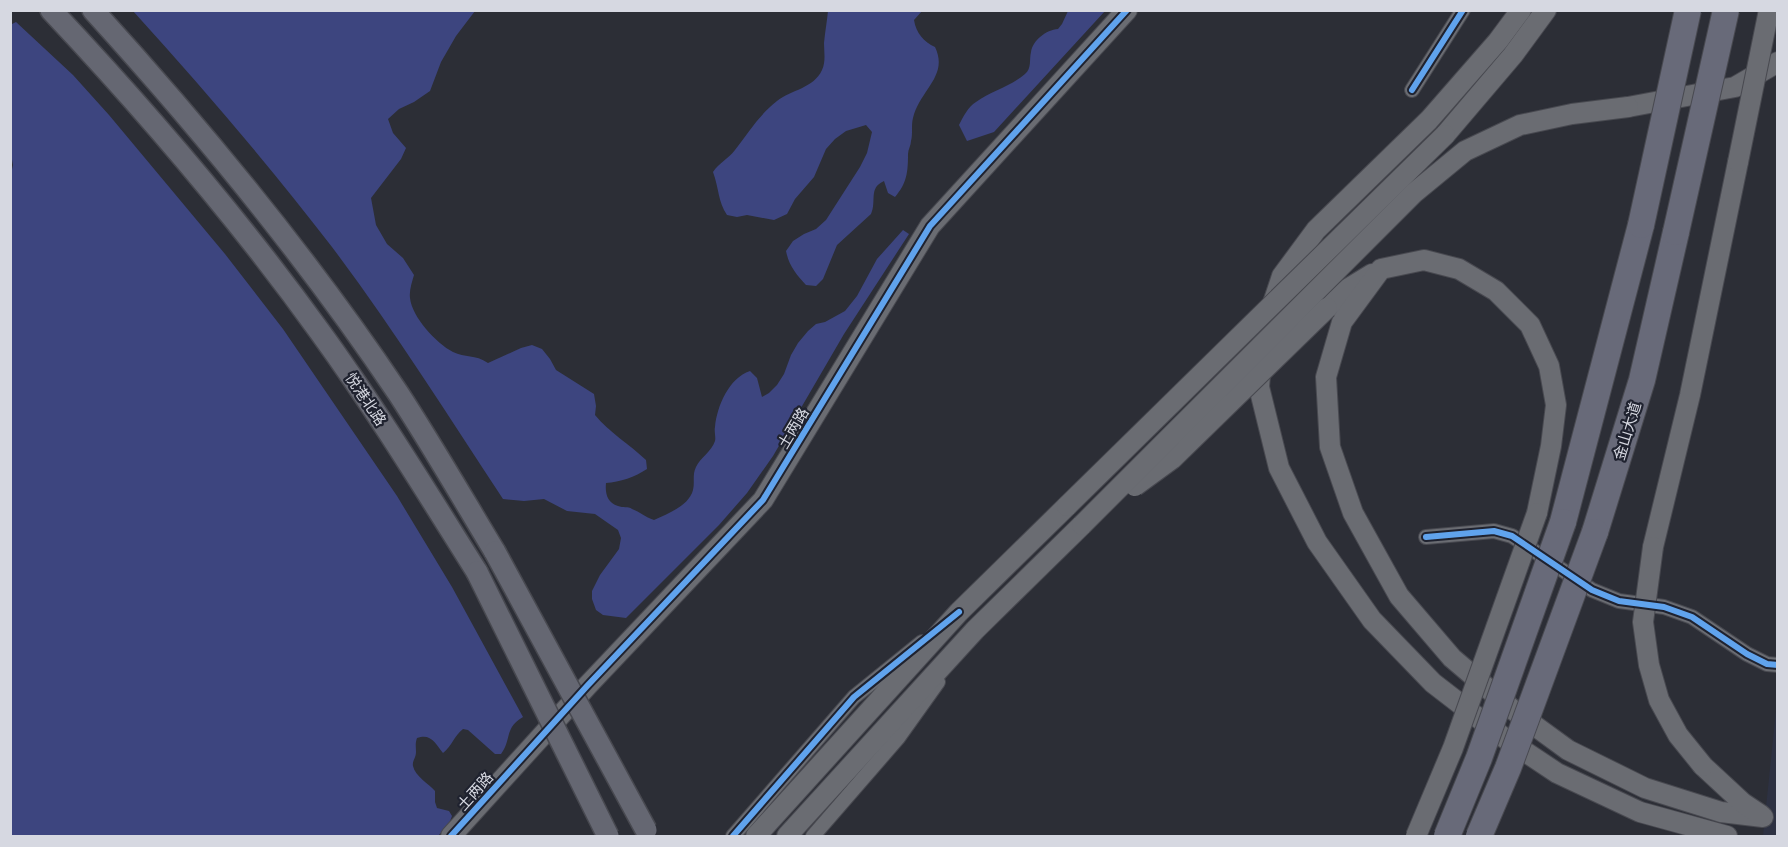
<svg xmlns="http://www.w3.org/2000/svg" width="1788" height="847" font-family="Mulish,'Noto Sans SC',sans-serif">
<rect width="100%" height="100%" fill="#2c2e36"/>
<polygon fill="#2d3142" points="1777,701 1777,836 1763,836"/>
<g fill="#3d457f">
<path d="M133,11H475L456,36L441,62L430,91L414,102L399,109L388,119L393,133L406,148L401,159L371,198L376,225L387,244L403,258L414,275C412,282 409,291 410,298C412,317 436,343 453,352C465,358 475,354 488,363L521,348L532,345L542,349L550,359L556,370L594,394L596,406L595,415C609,432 629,444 646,460L647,469C635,477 620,482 606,483C605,493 607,503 618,506C623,508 628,506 632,509C640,512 645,517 654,520C667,514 689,506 693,490C695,482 692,475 696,467C700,458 712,451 715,441C716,437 714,431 715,427C717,406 729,378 750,371L757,378L762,397L769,393L777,385L784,374L791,355L798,343L808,331L816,324L825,322L845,311L857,296L877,259L903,230L909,234L844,334L773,456L747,493L719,525L626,618L603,615L596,610L592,599V591L600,575L619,549L621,538L618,530L595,514L567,511L544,499L524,501L503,499C447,414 393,328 332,247C269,165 202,87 133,11Z"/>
<path d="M828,11H922L914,20C916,33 924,42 935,47C949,76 920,90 913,118C911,125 913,133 911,141C911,145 908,150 908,154C908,172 907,183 895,197L888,193L884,181C868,188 877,201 871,214L837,245L823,279L816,286L806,285C796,274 789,266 786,251L793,241L804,234L816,229L826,220L860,167L867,153L872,132L866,125L846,131L835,139L826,149L814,177L795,199L787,214L774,220L747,215L737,217L727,215C718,202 719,188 713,172C719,163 728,159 735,150C748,133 760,114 777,101C791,90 814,88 822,70C826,61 824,52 824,43C825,32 827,21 828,11Z"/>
<path d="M1068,11H1105L994,132L967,141L959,125C963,117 968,107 976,102C991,91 1010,87 1025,74C1032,68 1029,60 1031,52C1033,40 1046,30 1058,29L1062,24Z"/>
<path d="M16,22L73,75L109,115L225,254L283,329L397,496L452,587L523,717C504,728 512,739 501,754H495L468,730L463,729C454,736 452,746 443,753C435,743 431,733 417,738C415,744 416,746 416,752C416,758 412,761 413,766C415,776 429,784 435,791V802L437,808L449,811L452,816L449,824L438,836H11L10,178L13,165L10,149V25Z"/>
</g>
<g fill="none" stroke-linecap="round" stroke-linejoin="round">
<g stroke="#484950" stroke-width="16">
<g id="street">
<polyline points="1412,90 1463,10"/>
<polyline points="1426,537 1494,531 1512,536 1592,590 1619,601 1664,607 1692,617 1747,654 1767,664 1778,665"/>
<polyline points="733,836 854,697 922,642"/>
<polyline points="813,836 898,738 938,682"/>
</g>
</g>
<g stroke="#484950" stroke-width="22">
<g id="secondary">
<polyline points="1521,10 1498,41 1429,120 1316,230 1282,276 1264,330 1259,387 1279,468 1317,542 1372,620 1433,683 1503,737 1557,773 1640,812 1727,836"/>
<polyline points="1628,107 1735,87 1778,62"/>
<polyline points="1445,135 1513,55 1546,10"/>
<polyline points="1327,308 1349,288 1372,274"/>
<polyline points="1537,513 1551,446 1556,405 1549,366 1530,325 1496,291 1459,269 1424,260 1381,269 1342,322 1326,377 1330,447 1353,513 1399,596 1452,658 1512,709 1568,750 1645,788 1721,812 1763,817"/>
<polyline points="1653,547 1690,395 1738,162"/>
<polyline points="1703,766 1743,803 1761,815"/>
<polyline points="451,836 588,685 763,500 930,226 1127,10"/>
<polyline points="756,836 959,612 1067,506"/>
<polyline points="787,836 975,630 1082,525"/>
</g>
</g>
<g stroke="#484950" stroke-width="24">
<g id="primary">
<path d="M51,10C147,112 238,218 320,332C376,409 426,491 477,572"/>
<path d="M93,10C203,131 307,257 398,393C432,445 463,499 495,552"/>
</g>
</g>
<g stroke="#484950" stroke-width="28">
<g id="highway">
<polyline points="1563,522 1641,225"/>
<polyline points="1595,532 1642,380 1676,232"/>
</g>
</g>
<use href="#street" stroke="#6a6c72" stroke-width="14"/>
<use href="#secondary" stroke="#6a6c72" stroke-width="20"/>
<use href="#primary" stroke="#656772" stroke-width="21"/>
<use href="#highway" stroke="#686a79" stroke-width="26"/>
<g stroke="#484950" stroke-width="22" stroke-linecap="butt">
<g id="secondary-bridge">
<polyline points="1738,162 1769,10"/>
<polyline points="1135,486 1172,459 1327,308"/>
<polyline points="1067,506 1445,135"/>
<polyline points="1082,525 1414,193 1465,151 1520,125 1572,114 1628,107"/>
<polyline points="1653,547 1643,622 1649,665 1659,700 1678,735 1703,766"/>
<polyline points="1416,836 1453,748 1537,513"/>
</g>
</g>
<g stroke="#484950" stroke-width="24" stroke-linecap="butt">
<g id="primary-bridge">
<polyline points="495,552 646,830"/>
<polyline points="477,572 608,836"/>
</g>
</g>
<g stroke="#484950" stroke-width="28" stroke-linecap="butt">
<g id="highway-bridge">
<polyline points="1641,225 1688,10"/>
<polyline points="1676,232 1726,10"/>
<polyline points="1447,836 1479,758 1563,522"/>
<polyline points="1479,836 1508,768 1595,532"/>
</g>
</g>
<use href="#secondary-bridge" stroke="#6a6c72" stroke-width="20"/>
<use href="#primary-bridge" stroke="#656772" stroke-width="21"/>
<use href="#highway-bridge" stroke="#686a79" stroke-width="26"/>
<g stroke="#1f222f" stroke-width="10">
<g id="cycleway">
<polyline points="1412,90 1463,10"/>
<polyline points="1426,537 1494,531 1512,536 1592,590 1619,601 1664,607 1692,617 1747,654 1767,664 1778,665"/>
<polyline points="451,836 588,685 763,500 930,226 1127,10"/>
<polyline points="733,836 854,697 959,612"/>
</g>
</g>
<use href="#cycleway" stroke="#60a3ed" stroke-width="6"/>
</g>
<g text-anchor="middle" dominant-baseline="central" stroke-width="4.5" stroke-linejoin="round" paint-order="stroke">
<g font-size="15" fill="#d6d8e1" stroke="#1f222f">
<text transform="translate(366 399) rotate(56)">悦港北路</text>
<text transform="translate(793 428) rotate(-59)">土两路</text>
<text transform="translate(1627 431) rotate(-73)">金山大道</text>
<text transform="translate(475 791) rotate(-48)">土两路</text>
</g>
</g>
<rect width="1788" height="847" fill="none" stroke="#d6d8e1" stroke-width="24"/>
</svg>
